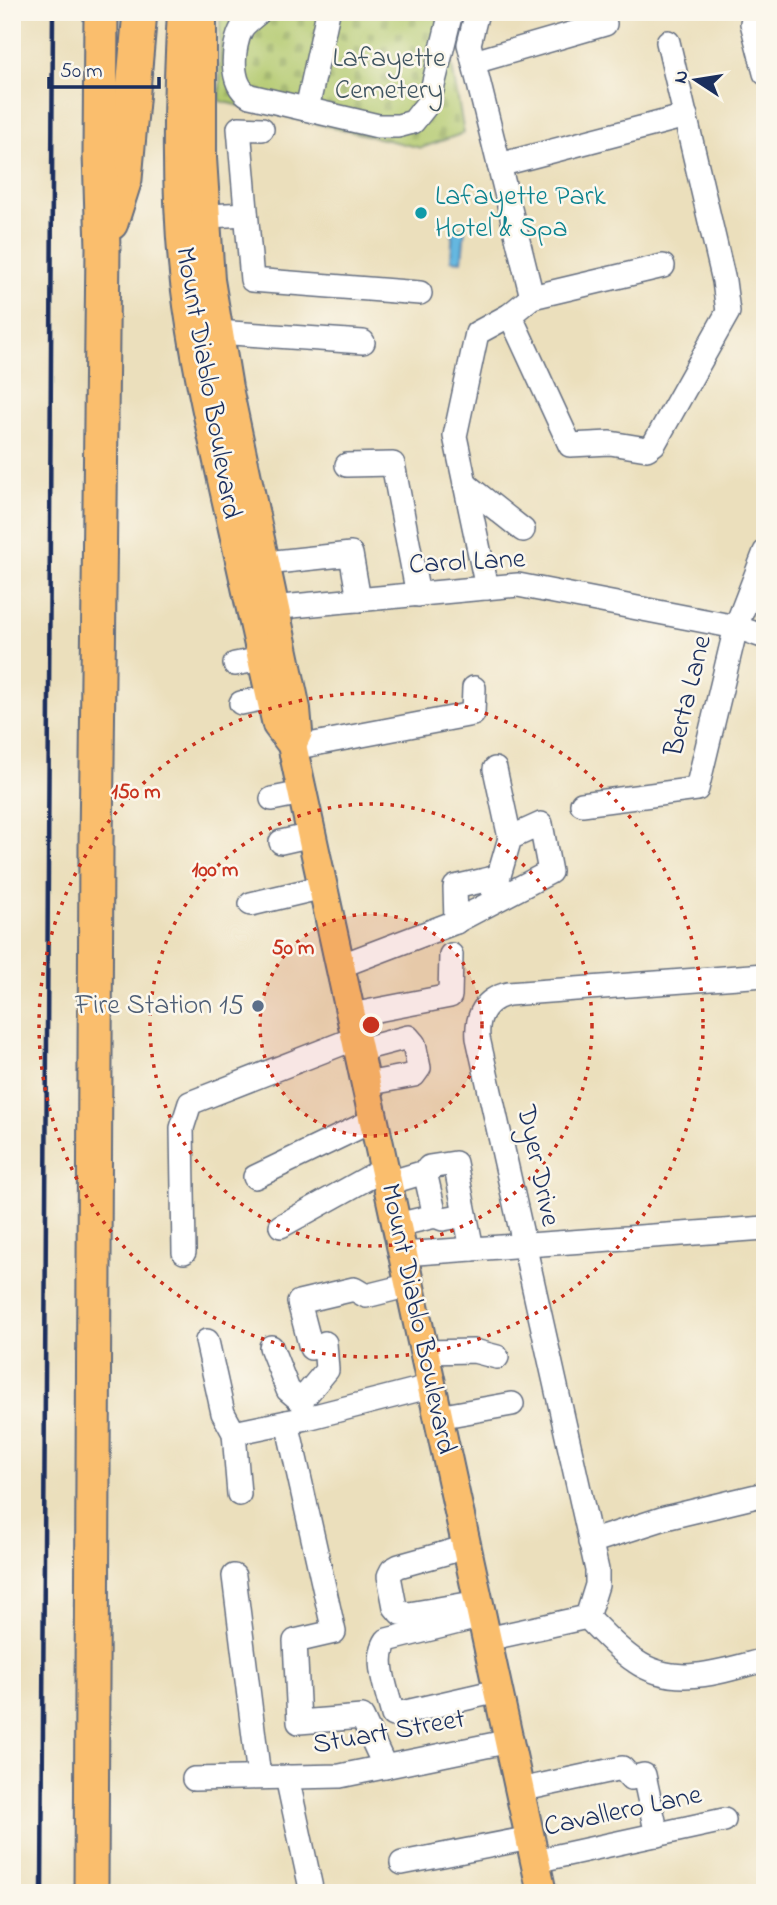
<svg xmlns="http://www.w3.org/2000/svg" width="777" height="1905" font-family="'Indie Flower',sans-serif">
<defs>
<pattern id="cemetery-stones" width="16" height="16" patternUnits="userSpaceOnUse" patternTransform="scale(1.75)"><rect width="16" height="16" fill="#b2c96e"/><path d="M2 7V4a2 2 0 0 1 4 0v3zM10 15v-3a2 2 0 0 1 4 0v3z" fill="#98ad62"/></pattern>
</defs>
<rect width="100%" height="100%" fill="#fbf7ec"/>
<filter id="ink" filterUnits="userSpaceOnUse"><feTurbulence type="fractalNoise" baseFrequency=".0143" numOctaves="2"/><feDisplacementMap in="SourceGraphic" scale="14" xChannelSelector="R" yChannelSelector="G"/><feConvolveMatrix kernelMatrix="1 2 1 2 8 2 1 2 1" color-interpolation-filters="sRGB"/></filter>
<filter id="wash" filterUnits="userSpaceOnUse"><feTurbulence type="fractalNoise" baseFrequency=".00686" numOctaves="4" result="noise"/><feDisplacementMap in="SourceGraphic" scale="28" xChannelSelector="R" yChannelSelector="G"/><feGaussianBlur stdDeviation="1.57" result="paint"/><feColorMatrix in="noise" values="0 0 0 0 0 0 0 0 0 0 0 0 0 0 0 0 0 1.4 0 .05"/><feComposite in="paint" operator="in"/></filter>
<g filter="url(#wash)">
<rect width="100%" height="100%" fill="#ebdfbc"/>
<polygon fill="url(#cemetery-stones)" stroke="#667c66" stroke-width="2" points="220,12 461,12 450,55 464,133 421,148 220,101"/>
<polygon fill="#65b7e0" stroke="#40739f" stroke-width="2" points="453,227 465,228 462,261 451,260"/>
</g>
<g filter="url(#ink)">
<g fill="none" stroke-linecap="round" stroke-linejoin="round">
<g stroke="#646d7f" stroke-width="26">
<g id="minor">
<path d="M259,12C254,17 246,22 242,28C232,46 229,86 250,96L378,126H398L413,122L429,102L451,12"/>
<polyline points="477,12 469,44 532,297"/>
<polyline points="752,23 765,73"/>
<polyline points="474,62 605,24"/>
<polyline points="307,109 328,12"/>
<polyline points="262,129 239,128 252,280 420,293"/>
<polyline points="499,165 686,116"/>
<polyline points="190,217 246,214"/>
<polyline points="510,315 570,445 610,443 647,449 654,444 728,312 724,281 668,42"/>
<polyline points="203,331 363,342"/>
<polyline points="347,465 393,464 418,595"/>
<polyline points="465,484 523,530"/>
<polyline points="266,563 351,554 359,600"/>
<polyline points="487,588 455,436 477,333 510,315 532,297 663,266"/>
<polyline points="260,609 518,585 736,627 765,637"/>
<polyline points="235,664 262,659"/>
<polyline points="241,703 270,697"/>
<polyline points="293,748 473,714 474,688"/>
<polyline points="495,769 510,838"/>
<polyline points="272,799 302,793"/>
<polyline points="582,804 697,789 736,627 765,552"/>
<polyline points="281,842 312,835"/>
<polyline points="251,904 323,887"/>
<polyline points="456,922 455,887 498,877"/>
<polyline points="340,966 453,923 550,872 541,824 510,838 491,903"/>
<polyline points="351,1015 450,996 451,955"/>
<polyline points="359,1050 408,1037 414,1044 419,1068 414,1075 366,1084"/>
<polyline points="425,1172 435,1216"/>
<polyline points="255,1177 374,1120"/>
<polyline points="388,1183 425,1172 429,1167 455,1163 472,1249"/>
<polyline points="397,1225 435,1216 443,1219 465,1215"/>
<polyline points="281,1226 384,1169"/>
<polyline points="184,1252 182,1128 190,1103 356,1038"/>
<polyline points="403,1254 765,1228"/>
<polyline points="207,1341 223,1413 234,1433 239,1494"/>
<polyline points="271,1347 288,1390 301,1401 327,1370 325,1343 311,1348 299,1302 354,1289 366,1296 410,1285"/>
<polyline points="424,1352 474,1351 497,1357"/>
<polyline points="438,1417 512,1404"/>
<polyline points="287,1422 334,1632 295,1641 299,1722 362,1717 385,1767"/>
<polyline points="234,1433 311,1417 432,1386"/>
<polyline points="590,1542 665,1518 765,1494"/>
<polyline points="467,1547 399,1566 392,1570 389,1576 395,1607 400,1613 409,1614 479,1602"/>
<polyline points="234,1576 259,1777"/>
<path d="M482,1616L387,1640C373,1660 388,1693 393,1715L498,1691"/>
<path d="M587,1617L597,1585V1570L478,1038C476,1016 485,999 508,994L765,975"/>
<path d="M487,1639L587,1617C602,1632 617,1649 635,1661C675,1689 721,1671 765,1660"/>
<polyline points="287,1777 312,1893"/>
<polyline points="194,1779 340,1776 510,1741"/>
<polyline points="520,1790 622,1768 631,1778 644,1775 657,1835"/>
<polyline points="535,1861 724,1820"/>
<polyline points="402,1863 530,1838"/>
</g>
</g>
<g stroke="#646d7f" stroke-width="32">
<g id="major">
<path d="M182,12C177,103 175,193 185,283C194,357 211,430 227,502C244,577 260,651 277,725L292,745L542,1893"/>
<polyline points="202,12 202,158 210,280 228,388 296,709 298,732 292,745"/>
</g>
</g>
<g stroke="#646d7f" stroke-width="37">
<g id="highway">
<polyline points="111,223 125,179 140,12"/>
<polyline points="91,1893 96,846 103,248 100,155 101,12"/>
</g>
</g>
<use href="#minor" stroke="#fff" stroke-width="23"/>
<use href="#major" stroke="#fabe6d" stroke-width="28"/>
<use href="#highway" stroke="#fabe6d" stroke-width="33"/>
<polyline stroke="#1b2f5e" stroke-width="4.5" points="42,1893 53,12"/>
</g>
</g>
<circle cx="371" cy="1025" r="111" fill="#c8321e" fill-opacity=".12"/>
<g fill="none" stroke="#c8321e" stroke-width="3.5" stroke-dasharray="3.5 7">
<circle cx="371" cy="1025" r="111"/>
<circle cx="371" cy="1025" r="221"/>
<circle cx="371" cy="1025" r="332"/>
</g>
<circle fill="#0f9aa8" stroke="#fbf7ec" stroke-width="2.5" cx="421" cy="213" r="7"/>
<circle fill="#5c6f8a" stroke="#fbf7ec" stroke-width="2.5" cx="258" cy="1006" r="7"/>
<g text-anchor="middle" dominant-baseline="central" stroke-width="5" stroke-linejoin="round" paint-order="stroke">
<g font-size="28" fill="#415662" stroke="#fbf7ec">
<text x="389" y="59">Lafayette<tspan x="389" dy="32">Cemetery</tspan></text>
</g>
<g font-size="28" fill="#0d838f" stroke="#fbf7ec" text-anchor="start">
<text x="435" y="197">Lafayette Park<tspan x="435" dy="32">Hotel &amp; Spa</tspan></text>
</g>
<g font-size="28" fill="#1b2f5e" stroke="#fbf7ec">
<text transform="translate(207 383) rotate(80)">Mount Diablo Boulevard</text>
<text transform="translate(467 563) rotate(-3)">Carol Lane</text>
<text transform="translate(689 696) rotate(-76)">Berta Lane</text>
<text transform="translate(537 1166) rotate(78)">Dyer Drive</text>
<text transform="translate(417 1319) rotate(78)">Mount Diablo Boulevard</text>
<text transform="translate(389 1733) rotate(-10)">Stuart Street</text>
<text transform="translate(623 1812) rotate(-12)">Cavallero Lane</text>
</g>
<g font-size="28" fill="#4e5e75" stroke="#fbf7ec" text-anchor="end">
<text x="244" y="1006">Fire Station 15</text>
</g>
</g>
<circle cx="371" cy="1025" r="10" fill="#c8321e" stroke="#fbf7ec" stroke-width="3.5"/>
<g font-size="21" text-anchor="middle" font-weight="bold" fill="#c8321e" stroke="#fbf7ec" stroke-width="5" stroke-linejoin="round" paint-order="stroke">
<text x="136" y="798">150 m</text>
<text x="215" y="876">100 m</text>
<text x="293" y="954">50 m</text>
</g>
<rect width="777" height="1905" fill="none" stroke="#fbf7ec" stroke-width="42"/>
<g transform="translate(696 80) rotate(282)" stroke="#fbf7ec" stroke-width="5" paint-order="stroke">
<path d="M0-5L12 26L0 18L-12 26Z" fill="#1b2f5e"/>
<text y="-10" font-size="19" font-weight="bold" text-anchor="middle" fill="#1b2f5e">N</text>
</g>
<path d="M49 77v10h110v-10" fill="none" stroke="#1b2f5e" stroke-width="3.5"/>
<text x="60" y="77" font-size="21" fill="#1b2f5e" stroke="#fbf7ec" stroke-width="5" paint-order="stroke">50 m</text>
</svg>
